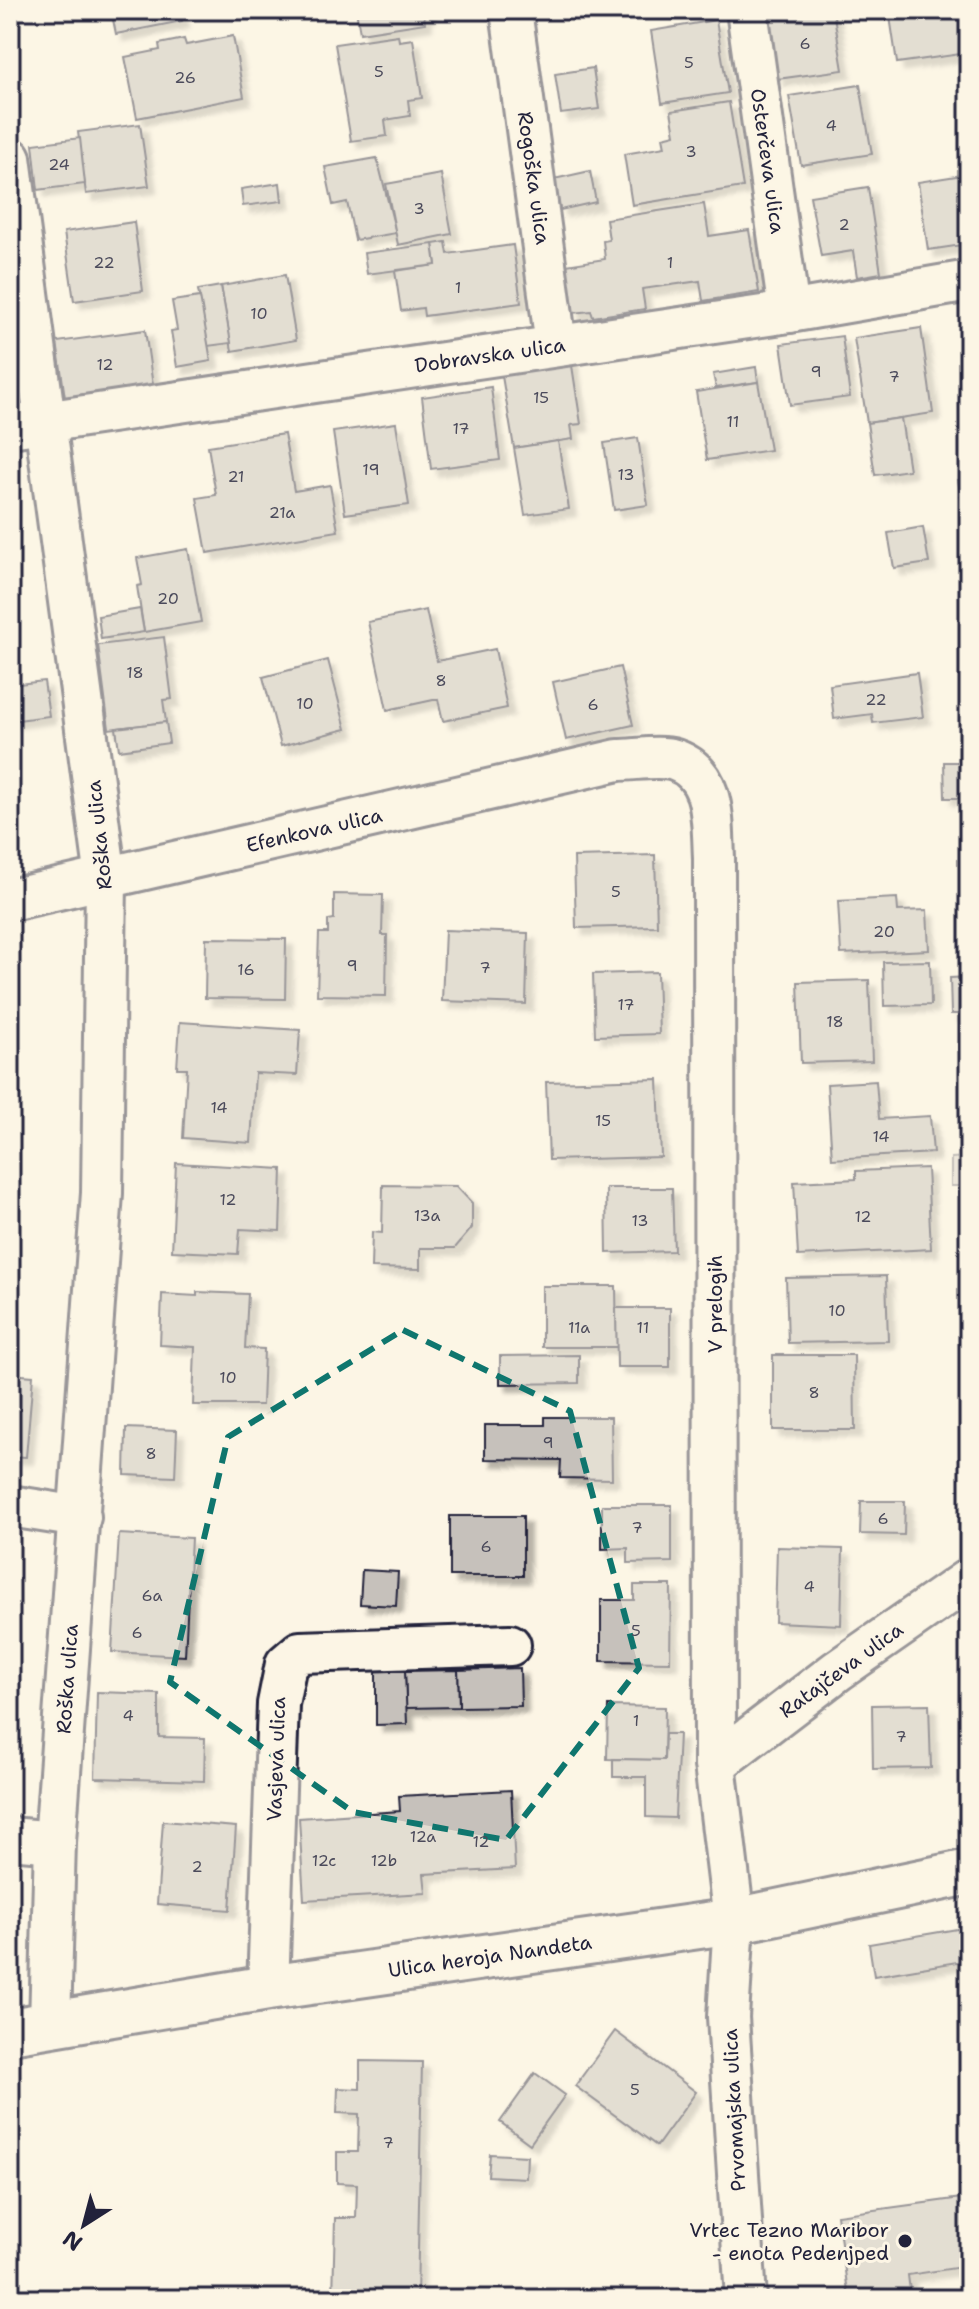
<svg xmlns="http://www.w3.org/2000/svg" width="979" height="2309" font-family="'Shantell Sans',sans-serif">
<defs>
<filter id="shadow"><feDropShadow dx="7" dy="7" stdDeviation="2" flood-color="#0004"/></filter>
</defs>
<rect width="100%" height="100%" fill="#fcf5e5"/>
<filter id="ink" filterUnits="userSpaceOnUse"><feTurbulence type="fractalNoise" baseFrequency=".0125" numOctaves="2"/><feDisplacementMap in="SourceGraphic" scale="16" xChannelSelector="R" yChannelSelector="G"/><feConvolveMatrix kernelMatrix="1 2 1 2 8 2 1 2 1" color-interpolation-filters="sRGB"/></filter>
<g filter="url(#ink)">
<polygon fill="#dcd6cc" stroke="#7f7c84" stroke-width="2" points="969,1157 969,1186 951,1186 951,1158"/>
<g fill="#c6c1bb" stroke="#22223b" stroke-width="2" filter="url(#shadow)">
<polygon points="111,10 180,10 182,21 116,34"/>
<polygon points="356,10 429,10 429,14 424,15 425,23 360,33"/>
<polygon points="809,10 833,10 843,70 777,79 768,16"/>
<polygon points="889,10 956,10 962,14 968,53 897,63"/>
<polygon points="716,20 728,93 662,103 651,31"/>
<polygon points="398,35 399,41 413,39 422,98 408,100 410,116 385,120 387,136 351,141 335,44"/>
<polygon points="233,36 244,97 137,118 125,57 160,50 159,44 184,39 186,45"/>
<polygon points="593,68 599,109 561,114 555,74"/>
<polygon points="860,85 872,154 801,165 789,96"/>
<polygon points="729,102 743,187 632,205 624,154 665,147 663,137 675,134 671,111"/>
<polygon points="140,124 149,186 86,194 78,132"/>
<polygon points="80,138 85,184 38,190 33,144"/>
<polygon points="377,158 396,233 355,240 347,202 333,205 325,167"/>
<polygon points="590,171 596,202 560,210 554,179"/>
<polygon points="441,174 452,234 398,245 386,184"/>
<polygon points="969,174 969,244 928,250 918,182"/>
<polygon points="280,183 282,201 243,206 241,189"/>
<polygon points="868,187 881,273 857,277 853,251 821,256 810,196"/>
<polygon points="704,204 709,236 749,230 759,292 703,301 700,281 642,289 645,309 593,317 591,311 573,313 566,265 605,259 603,241 609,240 606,219"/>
<polygon points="134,222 143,291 74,301 64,232"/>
<polygon points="446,242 448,254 513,245 521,303 424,316 423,308 401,311 395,271 436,265 433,244"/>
<polygon points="433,244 436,265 367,274 364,253"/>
<polygon points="285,275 296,340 232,351 221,286"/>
<polygon points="221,286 231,343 208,346 198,290"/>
<polygon points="200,297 211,361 177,367 171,331 177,330 172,301"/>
<polygon points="921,328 933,413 867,423 854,338"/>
<polygon points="145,330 153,386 65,398 57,342"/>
<polygon points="842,336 850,397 790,405 781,344"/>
<polygon points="571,359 581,424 571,425 573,439 514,448 501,370"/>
<polygon points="756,367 758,382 716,388 713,374"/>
<polygon points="969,378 969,443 960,379"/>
<polygon points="758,382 770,450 707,460 696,392"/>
<polygon points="491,387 500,460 431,469 422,397"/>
<polygon points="901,418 909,470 875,475 867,423"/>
<polygon points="396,423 409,505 345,514 333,432"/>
<polygon points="284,434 294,491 330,485 338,531 207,553 197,498 216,495 208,446"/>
<polygon points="638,438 648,505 614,510 604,443"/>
<polygon points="558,441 569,509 525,515 514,448"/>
<polygon points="969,478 969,517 964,517 958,480"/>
<polygon points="923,527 929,563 894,568 888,533"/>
<polygon points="188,549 201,622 144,632 137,586 142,585 137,558"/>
<polygon points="140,609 144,632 101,639 98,616"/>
<polygon points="426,610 437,661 495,649 507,708 443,721 438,699 387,710 368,622"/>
<polygon points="164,637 172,699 163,700 166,722 109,729 98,645"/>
<polygon points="328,660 346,729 281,746 263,677"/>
<polygon points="620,667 633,725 566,740 553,682"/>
<polygon points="917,673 923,717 873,723 872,714 834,719 830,685"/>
<polygon points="44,681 49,716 10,721 10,685"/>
<polygon points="166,722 169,743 119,750 116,728"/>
<polygon points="963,729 969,729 969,888 966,798 945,798 944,762 964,762"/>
<polygon points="655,855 657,926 576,928 574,857"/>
<polygon points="334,894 383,895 382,935 387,935 386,996 317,995 319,933 328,933 328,920 334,919"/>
<polygon points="897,898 898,911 927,910 929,950 841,954 838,901"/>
<polygon points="445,930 528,933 526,1004 442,1001"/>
<polygon points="206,938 286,939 285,999 205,998"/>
<polygon points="930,961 931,1005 884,1006 883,962"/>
<polygon points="657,972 659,1034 595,1036 593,974"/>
<polygon points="969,977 969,1014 951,1014 950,978"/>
<polygon points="869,980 872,1061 801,1063 798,982"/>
<polygon points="180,1022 300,1030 297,1075 255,1073 251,1143 183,1138 187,1068 177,1068"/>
<polygon points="658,1079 661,1157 549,1160 546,1082"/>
<polygon points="876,1081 879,1119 930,1116 933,1153 832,1159 827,1084"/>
<polygon points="176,1163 282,1169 280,1231 240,1229 238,1254 172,1251"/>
<polygon points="927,1168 931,1249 798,1256 794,1182 856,1179 856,1171"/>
<polygon points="383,1185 456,1186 472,1203 472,1228 455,1248 420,1248 420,1269 371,1268 372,1232 382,1233"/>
<polygon points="606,1188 672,1188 674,1251 607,1253"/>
<polygon points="886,1276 888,1341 788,1343 786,1278"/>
<polygon points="542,1286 616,1286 617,1347 542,1347"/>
<polygon points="197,1292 248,1294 245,1348 264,1349 262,1405 193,1405 195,1347 160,1345 162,1294 197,1296"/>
<polygon points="616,1308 670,1308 670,1367 617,1367"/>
<polygon points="579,1355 579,1383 500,1384 500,1356"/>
<polygon points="773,1355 854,1355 855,1430 773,1430"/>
<polygon points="10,1374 33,1376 26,1457 10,1456"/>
<polygon points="545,1417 611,1417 612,1479 560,1478 561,1460 485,1459 485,1425 545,1425"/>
<polygon points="126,1428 177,1430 175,1477 125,1475"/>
<polygon points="861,1501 905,1501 904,1535 860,1534"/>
<polygon points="602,1505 672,1505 672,1562 628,1563 628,1548 602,1549"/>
<rect x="450" y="1516" width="73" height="60"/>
<polygon points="119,1534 191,1538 185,1656 112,1652"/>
<polygon points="777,1547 843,1549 841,1625 775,1622"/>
<polygon points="362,1570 398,1572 396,1606 360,1604"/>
<polygon points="634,1585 671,1585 670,1662 601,1661 601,1600 634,1600"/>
<polygon points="520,1668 521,1706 459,1707 458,1670"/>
<polygon points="458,1670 459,1707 406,1708 405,1671"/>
<polygon points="376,1671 405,1671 407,1724 376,1725"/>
<polygon points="97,1692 159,1694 159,1737 205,1738 204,1781 95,1778"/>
<polygon points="929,1704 931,1768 873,1769 872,1705"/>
<polygon points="608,1706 665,1707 664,1760 607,1759"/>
<polygon points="665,1734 679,1734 675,1818 646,1817 646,1777 613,1777 613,1759 664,1760"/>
<polygon points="511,1790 515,1869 424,1874 426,1893 304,1900 299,1818 400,1811 399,1796"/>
<polygon points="163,1821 236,1827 230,1910 157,1904"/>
<polygon points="969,1927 969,1960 874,1976 869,1944"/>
<polygon points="615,2031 696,2092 657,2146 575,2086"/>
<polygon points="360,2061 422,2062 417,2299 333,2299 335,2218 356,2218 357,2184 337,2183 337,2152 358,2152 359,2114 337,2113 338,2088 360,2089"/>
<polygon points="535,2073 565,2095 530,2144 500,2122"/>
<polygon points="490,2154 527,2156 526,2178 488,2176"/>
<polygon points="969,2197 969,2266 908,2275 911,2299 849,2299 837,2215"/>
</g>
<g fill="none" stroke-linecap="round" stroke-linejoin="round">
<g stroke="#22223b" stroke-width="46">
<g id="street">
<polyline points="511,10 556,345"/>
<polyline points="747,10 789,312"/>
<polyline points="10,158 106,879 102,1193 55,1842 50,2024"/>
<polyline points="10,427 789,312 969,281"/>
<path d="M10,900L618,760C635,760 659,755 675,760C716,774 712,822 714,858L715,1764L734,1921L728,2017L746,2299"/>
<polyline points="10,1506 80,1517"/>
<polyline points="715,1764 837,1671 969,1579"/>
<polyline points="10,1838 55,1842"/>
<polyline points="268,1988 278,1704 286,1664 300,1652 510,1645"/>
</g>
</g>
<g stroke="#22223b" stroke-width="50">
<polyline id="secondary" points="10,2031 268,1988 734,1921 969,1872"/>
</g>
<use href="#street" stroke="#fcf5e5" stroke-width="40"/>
<use href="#secondary" stroke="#fcf5e5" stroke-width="44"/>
</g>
</g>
<path d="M0 0H979V2309H0ZM403,1330L570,1411L639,1668L506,1840L353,1812L170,1682L228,1437Z" fill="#fcf5e5" fill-opacity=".55" fill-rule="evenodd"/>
<path fill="none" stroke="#0f766e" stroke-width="6" stroke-dasharray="16 10" stroke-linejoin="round" d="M403,1330L570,1411L639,1668L506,1840L353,1812L170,1682L228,1437Z"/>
<circle fill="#22223b" stroke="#fcf5e5" stroke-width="3" cx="905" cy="2241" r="8"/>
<g text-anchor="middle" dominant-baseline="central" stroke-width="6" stroke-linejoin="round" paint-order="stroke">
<g font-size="16" fill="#4b4a5b">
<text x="805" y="43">6</text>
<text x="689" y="62">5</text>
<text x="379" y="71">5</text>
<text x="185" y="77">26</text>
<text x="831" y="125">4</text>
<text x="691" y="151">3</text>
<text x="59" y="164">24</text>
<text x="419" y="208">3</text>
<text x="844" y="224">2</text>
<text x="104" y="262">22</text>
<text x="670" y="262">1</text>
<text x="458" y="287">1</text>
<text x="259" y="313">10</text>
<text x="105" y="364">12</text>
<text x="816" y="371">9</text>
<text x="894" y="376">7</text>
<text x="541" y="397">15</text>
<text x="733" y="421">11</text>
<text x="461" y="428">17</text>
<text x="371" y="469">19</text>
<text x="626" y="474">13</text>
<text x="236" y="476">21</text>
<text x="282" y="512">21a</text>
<text x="168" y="598">20</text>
<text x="135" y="672">18</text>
<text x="441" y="680">8</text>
<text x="876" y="699">22</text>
<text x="305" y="703">10</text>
<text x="593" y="704">6</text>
<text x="616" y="891">5</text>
<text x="884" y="931">20</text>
<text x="352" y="965">9</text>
<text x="485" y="967">7</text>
<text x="246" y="969">16</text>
<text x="626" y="1004">17</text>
<text x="835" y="1021">18</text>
<text x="219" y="1107">14</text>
<text x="603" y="1120">15</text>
<text x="881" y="1136">14</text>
<text x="228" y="1199">12</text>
<text x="427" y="1215">13a</text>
<text x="863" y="1216">12</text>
<text x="640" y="1220">13</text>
<text x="837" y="1310">10</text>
<text x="579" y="1327">11a</text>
<text x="643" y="1327">11</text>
<text x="228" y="1377">10</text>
<text x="814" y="1392">8</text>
<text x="548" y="1442">9</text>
<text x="151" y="1453">8</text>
<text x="883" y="1518">6</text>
<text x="637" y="1527">7</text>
<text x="486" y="1546">6</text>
<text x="809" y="1586">4</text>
<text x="152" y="1595">6a</text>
<text x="636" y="1630">5</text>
<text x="137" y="1632">6</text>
<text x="128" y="1715">4</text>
<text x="636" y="1720">1</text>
<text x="901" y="1736">7</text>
<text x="423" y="1836">12a</text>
<text x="481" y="1841">12</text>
<text x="324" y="1860">12c</text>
<text x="384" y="1860">12b</text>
<text x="197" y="1866">2</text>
<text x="635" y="2089">5</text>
<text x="388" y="2142">7</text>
</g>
<g font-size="20" fill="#22223b" stroke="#fcf5e5">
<text transform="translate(768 161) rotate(82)">Osterčeva ulica</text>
<text transform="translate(534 178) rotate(82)">Rogoška ulica</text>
<text transform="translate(490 355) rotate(-8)">Dobravska ulica</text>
<text transform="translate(314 830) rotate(-13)">Efenkova ulica</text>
<text transform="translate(99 835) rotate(-96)">Roška ulica</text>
<text transform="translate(715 1304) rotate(-90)">V prelogih</text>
<text transform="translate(841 1670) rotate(-36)">Ratajčeva ulica</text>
<text transform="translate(67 1679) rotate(-86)">Roška ulica</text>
<text transform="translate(276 1759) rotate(-88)">Vasjeva ulica</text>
<text transform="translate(490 1956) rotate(-8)">Ulica heroja Nandeta</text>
<text transform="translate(734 2110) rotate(-93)">Prvomajska ulica</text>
</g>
<g font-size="20" fill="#22223b" stroke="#fcf5e5" text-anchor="end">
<text x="889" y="2230">Vrtec Tezno Maribor<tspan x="889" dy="23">- enota Pedenjped</tspan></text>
</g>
</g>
<rect width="979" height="2309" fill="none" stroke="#fcf5e5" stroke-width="40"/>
<rect x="20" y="20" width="939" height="2269" fill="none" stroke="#22223b" stroke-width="3" filter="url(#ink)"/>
<g transform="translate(84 2225) rotate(216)" stroke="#fcf5e5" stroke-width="6" paint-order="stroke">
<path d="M0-6L14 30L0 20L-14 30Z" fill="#22223b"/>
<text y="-12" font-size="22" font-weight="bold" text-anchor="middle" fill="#22223b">N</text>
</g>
</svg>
